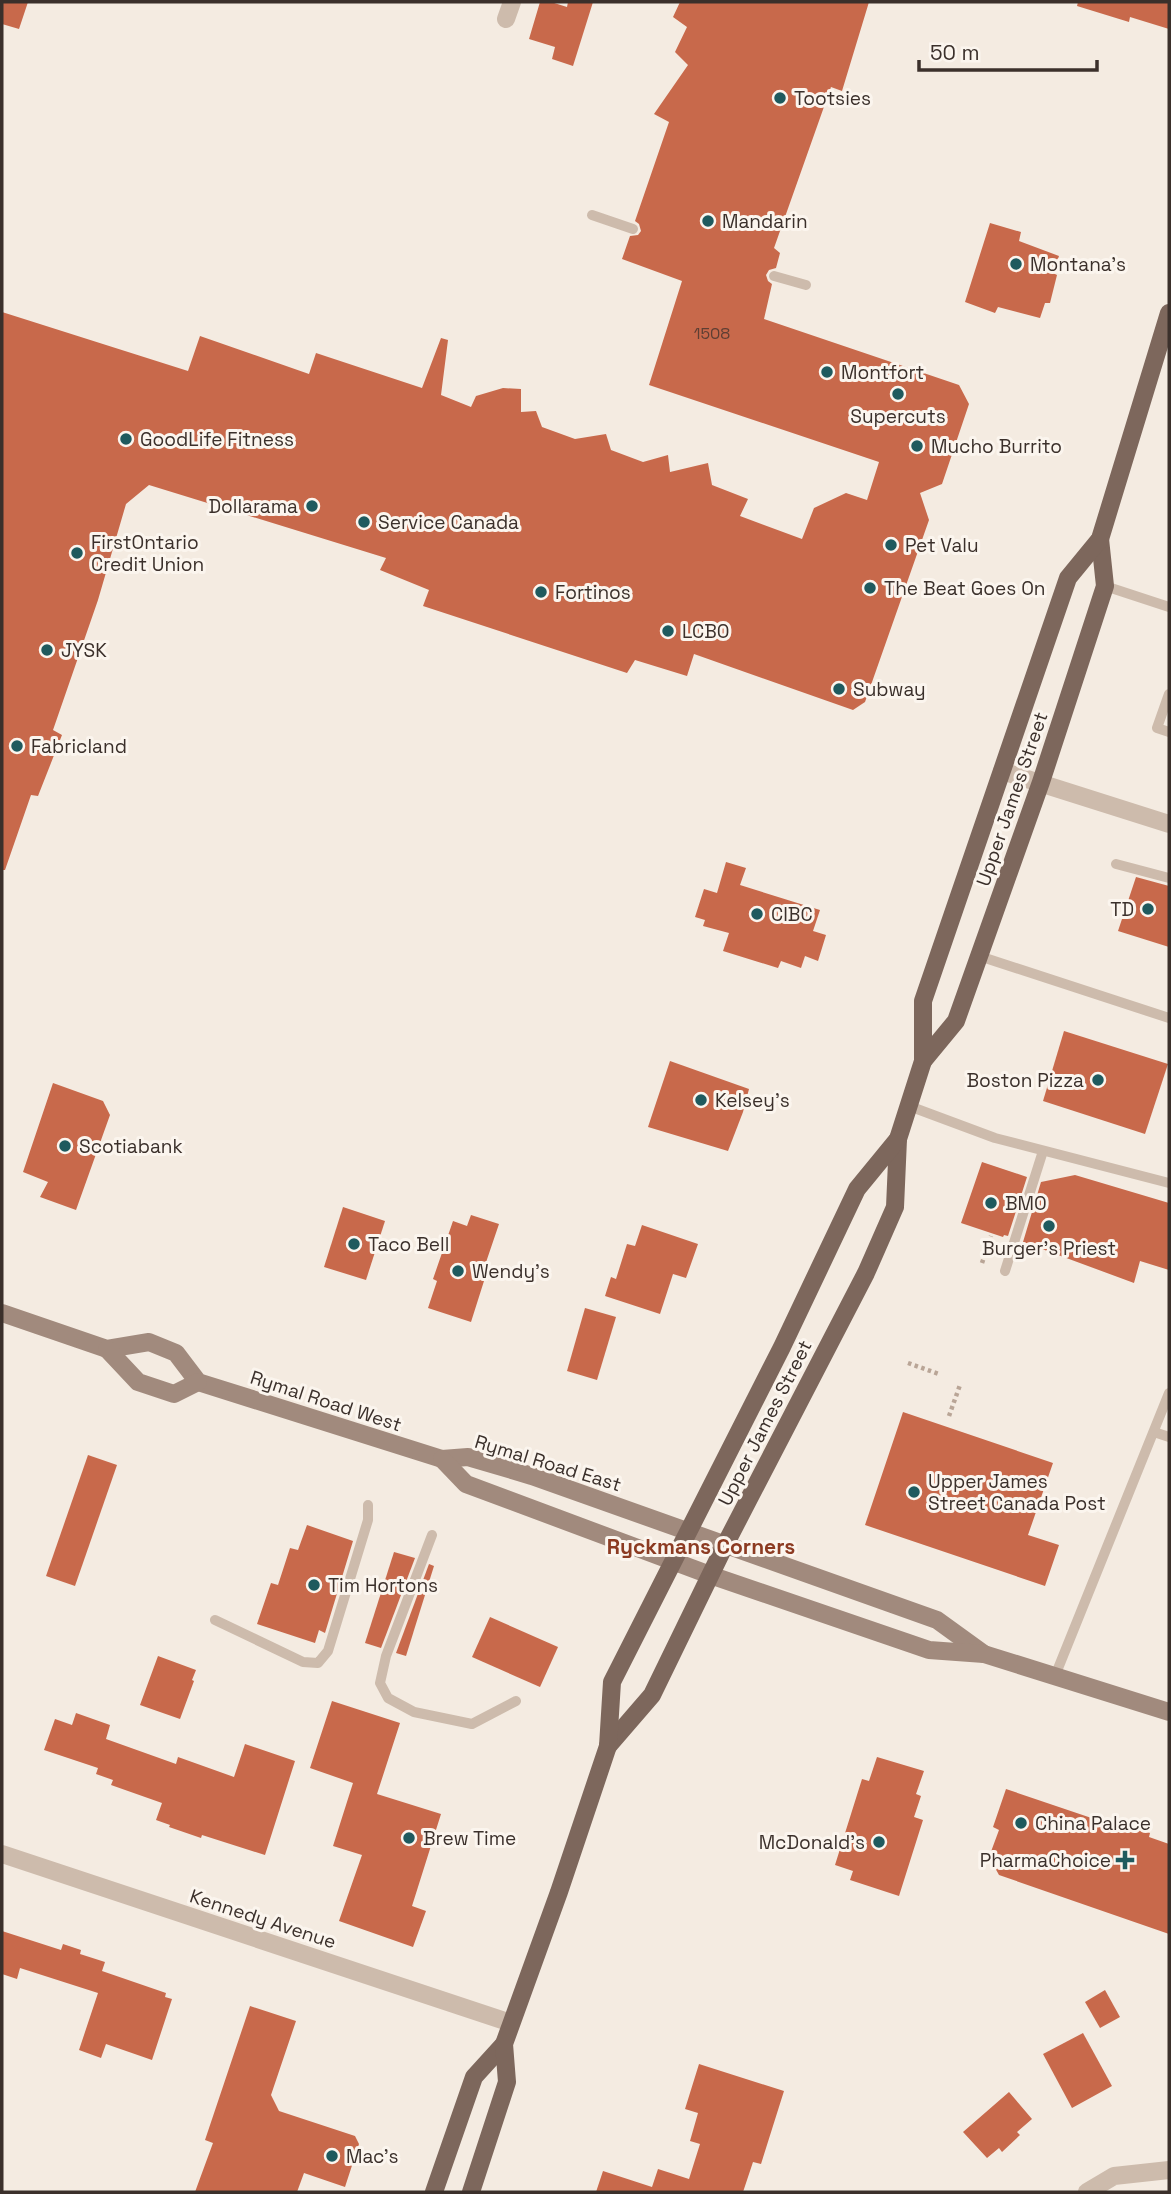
<svg xmlns="http://www.w3.org/2000/svg" width="1171" height="2194" font-family="'Space Grotesk',sans-serif">
<rect width="100%" height="100%" fill="#f4ebe1"/>
<g fill="#c8694b">
<polygon points="2,2 28,2 19,29 2,24"/>
<polygon points="540,2 551,2 567,7 568,2 593,2 573,66 552,59 555,47 529,39"/>
<polygon points="680,2 869,2 842,91 831,87 774,248 780,253 776,268 769,270 766,275 768,281 772,284 764,319 959,385 969,404 942,484 920,493 929,520 865,702 853,710 694,654 687,676 635,660 627,673 423,606 429,590 380,570 386,558 149,485 126,504 98,600 53,730 62,735 38,796 31,795 5,870 2,870 2,312 188,371 200,336 309,374 316,353 422,388 441,338 448,340 441,395 471,407 476,396 503,388 521,389 521,412 536,411 542,427 575,439 606,434 611,450 643,462 668,455 670,472 708,463 712,485 748,499 740,516 802,539 814,508 846,493 867,500 879,462 649,385 682,281 622,259 630,236 638,235 641,231 639,224 635,221 669,122 654,114 688,65 675,52 687,27 673,17"/>
<polygon points="1078,2 1169,2 1169,29 1130,17 1129,22 1077,6"/>
<polygon points="990,223 1021,232 1019,241 1059,256 1053,273 1057,275 1050,303 1045,303 1040,318 998,307 995,313 965,302"/>
<polygon points="726,862 746,868 740,885 820,910 813,931 826,935 818,961 805,956 801,968 781,961 778,968 723,951 729,933 703,926 705,920 695,917 704,889 717,893"/>
<polygon points="1136,877 1169,886 1169,947 1118,931"/>
<polygon points="1064,1031 1168,1064 1145,1134 1043,1101"/>
<polygon points="670,1061 749,1089 743,1112 728,1151 648,1127"/>
<polygon points="53,1083 103,1101 110,1115 76,1210 40,1197 48,1182 23,1172"/>
<polygon points="982,1162 1027,1177 1008,1236 1004,1235 1003,1237 961,1223"/>
<polygon points="1075,1175 1169,1203 1169,1270 1140,1261 1134,1283 1023,1242 1041,1182"/>
<polygon points="343,1207 385,1221 366,1280 324,1267"/>
<polygon points="471,1215 499,1224 480,1280 484,1281 471,1322 428,1308 437,1281 433,1279 453,1221 467,1226"/>
<polygon points="642,1225 698,1244 686,1278 673,1274 660,1314 605,1296 611,1277 616,1279 627,1244 635,1246"/>
<polygon points="585,1308 616,1317 597,1380 567,1371"/>
<polygon points="903,1412 1053,1463 1028,1535 1059,1545 1045,1586 865,1525"/>
<polygon points="88,1455 117,1465 75,1586 46,1576"/>
<polygon points="307,1525 353,1541 325,1633 319,1630 315,1643 257,1624 271,1583 278,1585 290,1548 298,1550"/>
<polygon points="394,1552 415,1558 381,1648 365,1643"/>
<polygon points="429,1564 434,1566 406,1656 396,1653"/>
<polygon points="490,1617 558,1647 540,1687 472,1657"/>
<polygon points="158,1656 196,1670 192,1680 194,1681 180,1719 140,1705"/>
<polygon points="332,1701 400,1723 377,1794 441,1814 412,1906 426,1911 413,1947 339,1921 362,1855 333,1846 353,1783 310,1768"/>
<polygon points="76,1713 110,1725 106,1739 176,1764 178,1757 234,1777 245,1744 295,1761 265,1855 202,1835 201,1838 169,1827 170,1825 156,1820 162,1803 111,1785 113,1780 96,1774 98,1768 44,1750 55,1719 72,1725"/>
<polygon points="877,1757 924,1771 916,1794 921,1796 914,1817 923,1820 899,1896 850,1880 853,1871 835,1865 862,1779 869,1781"/>
<polygon points="1006,1789 1127,1830 1129,1825 1150,1833 1149,1837 1169,1844 1169,1934 999,1875 989,1857 999,1830 993,1827"/>
<polygon points="2,1931 61,1950 63,1944 81,1950 80,1954 105,1962 102,1971 166,1993 165,1997 172,1999 152,2060 106,2044 101,2058 79,2050 98,1993 20,1968 17,1979 2,1974"/>
<polygon points="1105,1990 1120,2017 1100,2028 1085,2002"/>
<polygon points="250,2006 296,2021 271,2095 279,2111 355,2136 359,2144 345,2187 304,2173 297,2192 195,2192 213,2143 205,2140"/>
<polygon points="1083,2033 1112,2086 1072,2108 1043,2054"/>
<polygon points="699,2064 784,2091 761,2164 753,2162 743,2192 596,2192 603,2171 652,2187 658,2169 689,2179 700,2144 690,2141 698,2113 685,2109"/>
<polygon points="1009,2092 1032,2119 1017,2132 1020,2135 1002,2152 999,2148 987,2158 963,2132"/>
</g>
<g fill="none" stroke-linecap="round" stroke-linejoin="round">
<g stroke="#b9a596" stroke-width="4.5" stroke-dasharray="3.5 3.5" stroke-linecap="butt">
<polyline points="982,1263 991,1236"/>
<polyline points="908,1363 939,1374"/>
<polyline points="949,1416 960,1385"/>
</g>
<g stroke="#cdbbac" stroke-width="10">
<polyline points="592,215 633,229"/>
<polyline points="774,276 806,285"/>
<polyline points="1105,586 1169,607"/>
<polyline points="1169,694 1157,728 1169,732"/>
<polyline points="1116,864 1169,878"/>
<polyline points="979,956 1169,1018"/>
<polyline points="909,1106 995,1138 1169,1183"/>
<polyline points="1005,1271 1043,1151"/>
<polyline points="1154,1432 1169,1437"/>
<polyline points="432,1535 386,1656 380,1683 388,1698 414,1712 472,1724 516,1701"/>
<polyline points="215,1620 303,1662 318,1663 328,1651 368,1520 368,1505"/>
<polyline points="1055,1676 1169,1393"/>
</g>
<g stroke="#cdbbac" stroke-width="18">
<polyline points="506,19 512,2"/>
<polyline points="1002,771 1169,824"/>
<polyline points="2,1854 511,2023"/>
<polyline points="1087,2192 1114,2176 1169,2170"/>
</g>
<g stroke="#a18a7d" stroke-width="18">
<polyline points="2,1313 107,1349 149,1342 176,1353 198,1382 442,1459 468,1457 532,1476 937,1620 984,1654"/>
<polyline points="107,1349 138,1382 174,1394 198,1382"/>
<polyline points="442,1459 466,1484 710,1575 929,1650 984,1654 1169,1712"/>
</g>
<g stroke="#7d675c" stroke-width="18">
<polyline points="923,1061 956,1021 1041,782 1105,586 1100,539"/>
<polyline points="608,1746 652,1695 725,1545 866,1273 895,1207 898,1139 923,1061 923,1001 1068,578 1100,539 1169,313"/>
<polyline points="434,2192 474,2077 504,2044"/>
<polyline points="471,2192 507,2082 504,2044 559,1892 608,1746 612,1682 782,1347 857,1189 898,1139"/>
</g>
</g>
<g fill="#1f5a5e" stroke="#fbf5ee" stroke-width="2.5">
<circle cx="780" cy="98" r="7"/>
<circle cx="708" cy="221" r="7"/>
<circle cx="1016" cy="264" r="7"/>
<circle cx="827" cy="372" r="7"/>
<circle cx="898" cy="394" r="7"/>
<circle cx="126" cy="439" r="7"/>
<circle cx="917" cy="446" r="7"/>
<circle cx="312" cy="506" r="7"/>
<circle cx="364" cy="522" r="7"/>
<circle cx="891" cy="545" r="7"/>
<circle cx="77" cy="553" r="7"/>
<circle cx="870" cy="588" r="7"/>
<circle cx="541" cy="592" r="7"/>
<circle cx="668" cy="631" r="7"/>
<circle cx="47" cy="650" r="7"/>
<circle cx="839" cy="689" r="7"/>
<circle cx="17" cy="746" r="7"/>
<circle cx="1148" cy="909" r="7"/>
<circle cx="757" cy="914" r="7"/>
<circle cx="1098" cy="1080" r="7"/>
<circle cx="701" cy="1100" r="7"/>
<circle cx="65" cy="1146" r="7"/>
<circle cx="991" cy="1203" r="7"/>
<circle cx="1049" cy="1226" r="7"/>
<circle cx="354" cy="1244" r="7"/>
<circle cx="458" cy="1271" r="7"/>
<circle cx="914" cy="1492" r="7"/>
<circle cx="314" cy="1585" r="7"/>
<circle cx="1021" cy="1823" r="7"/>
<circle cx="409" cy="1838" r="7"/>
<circle cx="879" cy="1842" r="7"/>
<path d="M1121.5 1849.5h7v7h7v7h-7v7h-7v-7h-7v-7h7z"/>
<circle cx="332" cy="2156" r="7"/>
</g>
<g text-anchor="middle" dominant-baseline="central" stroke-width="6" stroke-linejoin="round" paint-order="stroke">
<g font-size="16" fill="#5e3e33">
<text x="712" y="333">1508</text>
</g>
<g font-size="19" fill="#3b302b" stroke="#fbf5ee" text-anchor="start">
<text x="794" y="98">Tootsies</text>
<text x="722" y="221">Mandarin</text>
<text x="1030" y="264">Montana's</text>
<text x="841" y="372">Montfort</text>
<text x="898" y="416" text-anchor="middle">Supercuts</text>
<text x="140" y="439">GoodLife Fitness</text>
<text x="931" y="446">Mucho Burrito</text>
<text x="298" y="506" text-anchor="end">Dollarama</text>
<text x="378" y="522">Service Canada</text>
<text x="91" y="542">FirstOntario<tspan x="91" dy="22">Credit Union</tspan></text>
<text x="905" y="545">Pet Valu</text>
<text x="884" y="588">The Beat Goes On</text>
<text x="555" y="592">Fortinos</text>
<text x="682" y="631">LCBO</text>
<text x="61" y="650">JYSK</text>
<text x="853" y="689">Subway</text>
<text x="31" y="746">Fabricland</text>
<text x="1134" y="909" text-anchor="end">TD</text>
<text x="771" y="914">CIBC</text>
<text x="1084" y="1080" text-anchor="end">Boston Pizza</text>
<text x="715" y="1100">Kelsey's</text>
<text x="79" y="1146">Scotiabank</text>
<text x="1005" y="1203">BMO</text>
<text x="368" y="1244">Taco Bell</text>
<text x="1049" y="1248" text-anchor="middle">Burger's Priest</text>
<text x="472" y="1271">Wendy's</text>
<text x="928" y="1481">Upper James<tspan x="928" dy="22">Street Canada Post</tspan></text>
<text x="328" y="1585">Tim Hortons</text>
<text x="1035" y="1823">China Palace</text>
<text x="423" y="1838">Brew Time</text>
<text x="865" y="1842" text-anchor="end">McDonald's</text>
<text x="1111" y="1860" text-anchor="end">PharmaChoice</text>
<text x="346" y="2156">Mac's</text>
</g>
<g font-size="19" fill="#3b302b" stroke="#fbf5ee">
<text transform="translate(1012 799) rotate(-71)">Upper James Street</text>
<text transform="translate(326 1401) rotate(18)">Rymal Road West</text>
<text transform="translate(765 1423) rotate(-63)">Upper James Street</text>
<text transform="translate(548 1463) rotate(17)">Rymal Road East</text>
<text transform="translate(263 1919) rotate(18)">Kennedy Avenue</text>
</g>
<g font-size="21" font-weight="bold" fill="#8c3b22" stroke="#fbf5ee">
<text x="701" y="1546">Ryckmans Corners</text>
</g>
</g>
<rect width="1171" height="2194" fill="none" stroke="#3b302b" stroke-width="7"/>
<path d="M919 60v10h178v-10" fill="none" stroke="#3b302b" stroke-width="3.5"/>
<text x="930" y="60" font-size="21" fill="#3b302b" stroke="#fbf5ee" stroke-width="5" paint-order="stroke">50 m</text>
</svg>
